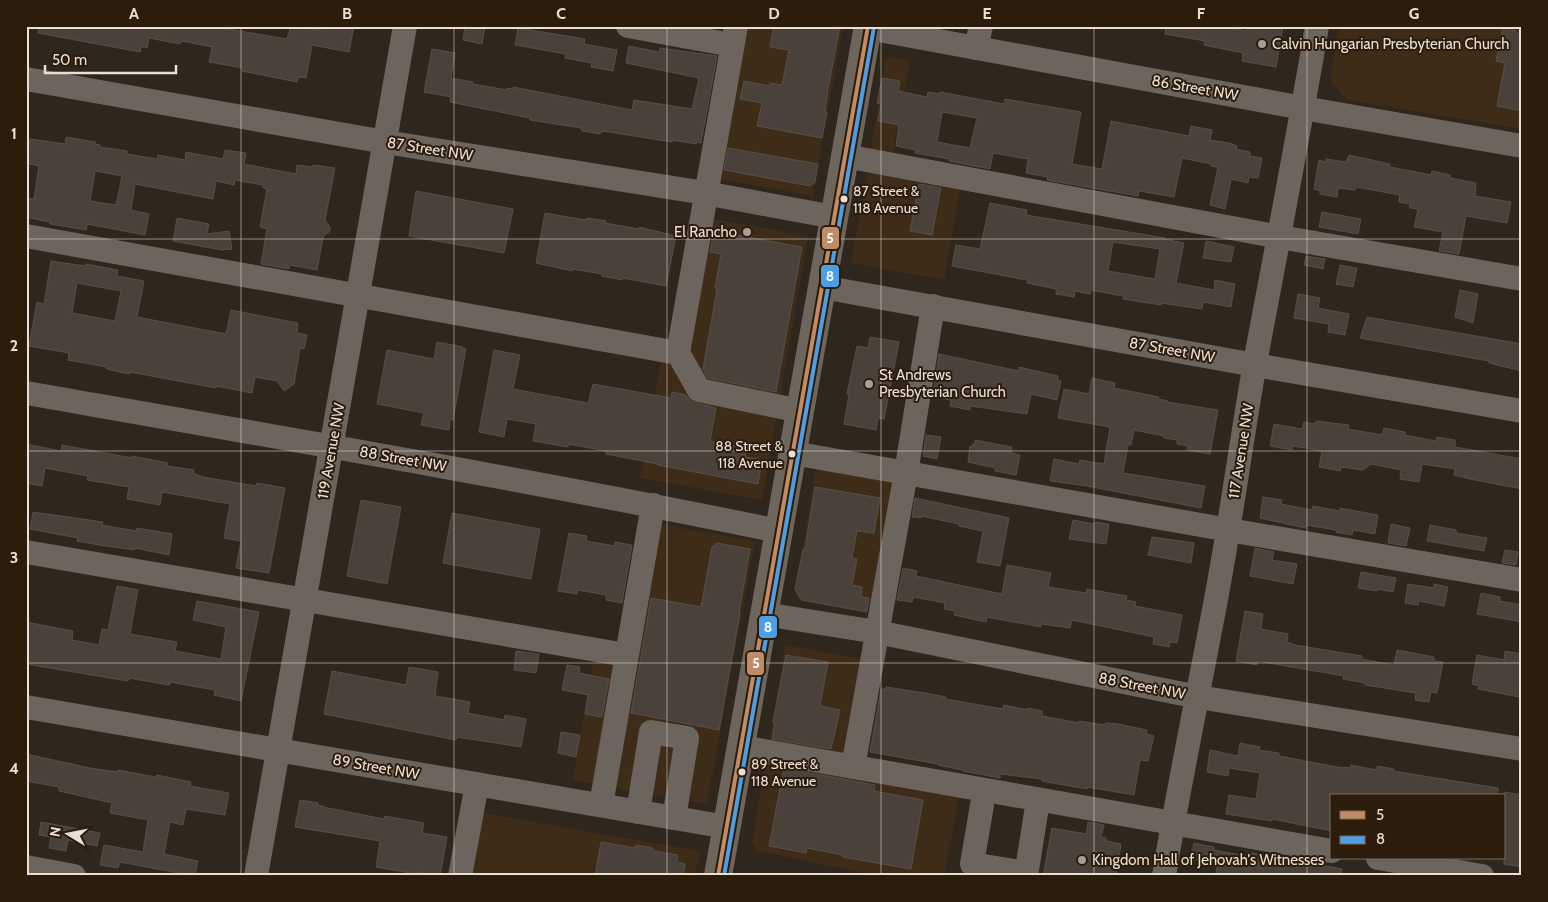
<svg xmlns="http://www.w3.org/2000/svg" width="1548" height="902" font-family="Cabin,sans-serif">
<rect width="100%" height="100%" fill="#2f261d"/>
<g fill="#3f2c18">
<polygon points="743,26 843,26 813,196 715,178"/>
<polygon points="1339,26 1522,26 1522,129 1348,100 1330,81"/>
<polygon points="893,57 910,61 892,157 870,154 886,60"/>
<polygon points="868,169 961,183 944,280 851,263"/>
<polygon points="696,216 808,236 762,500 640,478 662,356 670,358"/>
<polygon points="817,461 898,475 876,608 795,594"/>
<polygon points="641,521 755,541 707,804 573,780 594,659 615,663"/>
<polygon points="785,645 868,660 846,771 960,792 944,876 881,876 757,851 752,843"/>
<polygon points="477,812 700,851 695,876 466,876"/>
</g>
<g fill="#49413a" stroke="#575048" fill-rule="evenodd">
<polygon points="39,26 210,26 287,39 291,26 320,30 321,26 354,26 349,52 312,45 306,78 298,77 297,82 242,71 243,68 209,62 212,47 182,41 180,44 149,38 147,48 141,47 140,52 38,33"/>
<polygon points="465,26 485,26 482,44 463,40"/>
<polygon points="774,26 840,26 828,89 825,112 827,112 822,138 757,126 762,103 740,99 744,81 769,86 770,83 782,85 789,50 770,47"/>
<polygon points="1166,26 1220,26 1247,31 1248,26 1283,26 1276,67 1242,61 1243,53 1204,45 1205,41 1165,34"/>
<polygon points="1503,26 1509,26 1522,36 1522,111 1497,106 1505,63 1496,61"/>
<polygon points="518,28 585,39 584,44 617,50 613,71 591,67 592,63 565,58 566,54 515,45"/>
<polygon points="629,46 659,52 660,48 717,56 701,143 697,142 696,144 672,140 672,142 603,131 600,134 582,131 581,128 530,120 530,118 450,102 451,97 424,92 432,49 455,53 451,78 473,82 473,84 507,90 507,88 513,89 513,87 632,110 634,100 692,109 699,78 626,63"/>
<path d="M882,78L900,81L898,91L927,97L928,92L940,94V92L1004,104L1005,99L1081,112L1072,164L1102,169L1111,121L1189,136L1191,126L1212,130L1210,140L1229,143L1237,146L1236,149L1250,152V156L1262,158L1258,178L1249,177L1248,183L1231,179L1225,209L1210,205L1218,167L1211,166V164L1182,158L1174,197L1139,191L1138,196L1047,180L1048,177L1026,173L1028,159L993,153L990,169L949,161V159L915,153L916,150L896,146L899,125L878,121L881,104L877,103ZM942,112L977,118L970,148L937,142Z"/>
<path d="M66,137L96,142L95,144L100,145V147L127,151V154L157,159L158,155L185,160L186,152L223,159L225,150L246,153L244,164L296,174L297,165L312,167L313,165L335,168L325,220L330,227V231L323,237L317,270L290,265L289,269L261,264L267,229L260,227L267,189L263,188V185L235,180L234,185L216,181L213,199L135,184L131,210L149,214L145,235L87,224L86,230L50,224V222L26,217V198L34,199L39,166L26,163L30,139L65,144ZM95,171L122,176L116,205L90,201Z"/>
<polygon points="728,148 818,164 815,182 810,186 724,170"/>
<polygon points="1349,155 1390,164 1390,167 1431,175 1432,171 1450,175 1450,178 1476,183 1475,196 1511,202 1507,223 1466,216 1459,254 1439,251 1443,232 1414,227 1418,209 1410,208 1410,204 1399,202 1400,195 1356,187 1355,190 1338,188 1337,197 1320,194 1320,191 1314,189 1319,160 1326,162 1326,159 1346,162"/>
<polygon points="919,184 941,188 932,235 910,231"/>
<polygon points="416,191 513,209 504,253 409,236"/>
<path d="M990,203L1027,210L1026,215L1165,238L1164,239L1184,243L1176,283L1214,290L1215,280L1235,284L1231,307L1203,302L1202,309L1161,303V305L1123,299V296L1091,290L1090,294L1075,291L1074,297L1056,294V289L1027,283V280L952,266L956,245L980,249ZM1113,242L1160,249L1155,279L1108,271Z"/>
<polygon points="1322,212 1361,219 1358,234 1319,227"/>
<polygon points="545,213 586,220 587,218 606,221 605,223 639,229 639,227 676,236 666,286 622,278 622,280 602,276 602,274 572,269 572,271 536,263"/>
<polygon points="177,218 209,224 207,234 229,231 232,249 222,250 173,241"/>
<polygon points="714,231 802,247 776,392 708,378 703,369 717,289 715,288 721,254 710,252"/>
<polygon points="1206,241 1234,247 1231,262 1203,258"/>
<polygon points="1306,256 1325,259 1323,269 1304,265"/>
<path d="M51,261L85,266L86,264L118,270L117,276L144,281L137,317L226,334L231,310L298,323L297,333L307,335L304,349L300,348L294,384L284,391L277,381L255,377L252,393L216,386V388L130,372L129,374L107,369V367L68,360L69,353L29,346L37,302L44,304ZM77,283L121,291L115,321L72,313Z"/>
<polygon points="1340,265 1357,268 1353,287 1336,284"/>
<polygon points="1460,290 1478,294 1473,323 1455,317"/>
<polygon points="1298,294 1320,298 1318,308 1349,314 1345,335 1328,332 1329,324 1294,318"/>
<polygon points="1367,317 1522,344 1522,371 1489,363 1489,361 1360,338"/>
<polygon points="870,337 899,342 884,419 878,418 876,430 844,424 849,395 847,394 857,346 868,348"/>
<polygon points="437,342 463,347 462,348 466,349 453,420 450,420 449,430 421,425 424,413 377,404 387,350 434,359"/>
<polygon points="494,350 520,355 513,389 588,403 593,384 671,398 672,392 686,395 691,401 696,403 716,408 710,441 747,448 745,457 762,460 758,484 658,465 658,464 606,454 606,451 568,444 568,447 533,441 536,424 507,419 504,437 479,432"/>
<polygon points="939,354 1019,371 1019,367 1058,376 1057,380 1061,381 1057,400 1031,394 1027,414 970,406 970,410 950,406 951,400 933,397"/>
<polygon points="1092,378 1115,383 1114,388 1159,397 1158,399 1168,401 1167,402 1218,410 1210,454 1187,450 1188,446 1177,444 1177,440 1164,438 1164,436 1134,430 1131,445 1128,445 1123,473 1205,486 1201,508 1087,486 1050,481 1054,459 1079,464 1080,460 1104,464 1110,427 1058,418 1064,389 1089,394"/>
<polygon points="1316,421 1349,425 1348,429 1382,435 1384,428 1405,432 1405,435 1436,441 1437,437 1455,440 1455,447 1522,459 1522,489 1470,479 1454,475 1455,469 1422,464 1419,482 1400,479 1401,470 1371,464 1363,470 1341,467 1340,471 1319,467 1322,451 1293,446 1292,450 1270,446 1274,424 1302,429 1304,422 1315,424"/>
<polygon points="926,435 941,437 937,459 923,456"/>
<polygon points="975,440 1012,447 1011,453 1020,455 1016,475 995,471 995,468 968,462 970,446 972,447 973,444 975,444"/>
<polygon points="26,444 61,451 62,445 132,458 132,456 168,463 167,466 194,470 193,473 203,477 256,486 257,483 285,488 269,573 236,568 241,541 224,538 230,504 162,492 160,505 127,499 129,487 87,480 88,476 45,468 42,486 26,483"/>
<polygon points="815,487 880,498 874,533 857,531 852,558 857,559 852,585 862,587 861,597 869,598 867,612 801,600 795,589 803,549 805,549"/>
<polygon points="1263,497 1282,500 1281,504 1312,510 1313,506 1340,511 1340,508 1378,515 1375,534 1353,530 1352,535 1336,532 1336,530 1306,525 1305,528 1260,518"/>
<polygon points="915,498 1009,518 1000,566 977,562 983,531 959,526 959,524 921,516 921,518 912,517"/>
<polygon points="361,500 401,507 387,584 347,576"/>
<polygon points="33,512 103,522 102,525 136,531 137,528 172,534 169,555 135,548 134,550 99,545 77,541 78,538 30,529"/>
<polygon points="452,513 540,529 531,579 443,563"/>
<polygon points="1073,520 1094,524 1095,522 1109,524 1106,544 1069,539"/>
<polygon points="1391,524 1410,528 1406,546 1388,543"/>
<polygon points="1430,525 1456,530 1456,533 1487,538 1484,551 1427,541"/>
<polygon points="569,533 587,536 586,541 615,546 615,542 632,545 622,603 606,600 606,595 578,590 577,594 558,591"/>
<polygon points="1152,537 1194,543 1191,563 1148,555"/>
<polygon points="717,543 750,549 739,613 740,613 719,730 631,713 651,598 701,607 712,547"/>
<polygon points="1255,548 1274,552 1272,560 1297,564 1293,584 1250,576"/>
<polygon points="1505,550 1518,552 1516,565 1502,563"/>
<polygon points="1007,565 1051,573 1048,587 1086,593 1087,589 1127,596 1126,600 1136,602 1135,606 1182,615 1177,643 1170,642 1169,647 1153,644 1154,637 1072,620 1070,628 1041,624 1041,627 987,617 986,622 954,615 955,611 944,609 945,603 913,597 912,602 897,600 903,568 917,571 916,576 1002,594"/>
<polygon points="1361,572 1396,578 1393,592 1378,589 1377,591 1358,588"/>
<polygon points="1408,584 1434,588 1434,584 1448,587 1444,606 1419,601 1418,605 1405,603"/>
<polygon points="117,586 138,590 130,634 177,642 175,651 221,659 226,627 193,620 197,601 259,612 241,701 214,695 215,690 192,686 170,682 169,685 129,678 128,681 26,664 26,622 73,631 72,640 99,645 102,629 108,630"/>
<polygon points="1481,593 1500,597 1500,601 1522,605 1522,622 1477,614"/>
<polygon points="1245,611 1263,614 1261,629 1288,634 1287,642 1295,645 1362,656 1361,659 1394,665 1397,650 1434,657 1434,661 1443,662 1437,693 1431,692 1429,702 1415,700 1416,693 1365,685 1365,683 1343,679 1344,676 1257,661 1257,665 1236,661"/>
<polygon points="516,651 539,654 536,673 514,670"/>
<polygon points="1505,651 1522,654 1522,687 1520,697 1478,689 1479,686 1472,684 1477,655 1504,660"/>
<polygon points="786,655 828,662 820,706 840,710 831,749 772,739 775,723 773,722"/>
<polygon points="567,665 580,667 579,673 609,679 602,717 585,714 588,695 562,690"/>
<polygon points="409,667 438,672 435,696 470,702 468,713 504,720 505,715 526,719 521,747 457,737 456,740 324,714 332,671 406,685"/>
<polygon points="886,687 925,693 946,697 945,699 1003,709 1004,705 1028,710 1028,708 1042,711 1042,716 1079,723 1079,721 1105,725 1106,723 1118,724 1147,730 1146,734 1154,736 1148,761 1140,760 1134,795 1087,787 1087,789 1042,781 1042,779 1000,774 1000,778 963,771 963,770 938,765 938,764 870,752 881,689 886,689"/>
<polygon points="561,732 580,735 576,757 558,753"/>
<polygon points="1240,743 1260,747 1259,750 1279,753 1279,756 1343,768 1344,767 1350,768 1351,765 1377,770 1377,766 1394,769 1393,771 1498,788 1498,796 1332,796 1332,831 1272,819 1272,821 1226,814 1229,795 1256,799 1260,773 1229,768 1228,776 1207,772 1210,750 1238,756"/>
<polygon points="26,754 90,768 118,772 118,770 156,777 157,775 191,782 190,786 229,793 225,815 186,809 183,825 170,822 164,854 198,861 195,876 120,862 118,868 100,865 104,845 143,852 148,820 110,813 112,803 59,791 59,787 26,781"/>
<polygon points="784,768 875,785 874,791 923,800 911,869 843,857 843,855 807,848 806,853 769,846"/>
<polygon points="1504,792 1522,795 1522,867 1504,864"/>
<polygon points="300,800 318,803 318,805 328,808 384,819 385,816 424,823 422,833 447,837 440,876 417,872 416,874 376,867 380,841 295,827"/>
<polygon points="41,822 100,833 97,846 68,840 66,851 49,848 51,837 39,835"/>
<polygon points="1088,822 1104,825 1101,837 1106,838 1106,841 1121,844 1116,876 1043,876 1052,828 1086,834"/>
<polygon points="601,842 635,848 636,845 653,848 653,851 678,855 677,862 685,864 683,876 595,876"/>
<polygon points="1194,843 1214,847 1214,850 1246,856 1247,852 1342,869 1341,876 1215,876 1218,864 1191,859"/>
</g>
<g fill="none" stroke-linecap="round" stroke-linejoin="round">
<g stroke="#6c655e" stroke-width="24">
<polyline points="628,26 732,45"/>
<polyline points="868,28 1303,108 1522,146"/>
<polyline points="976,48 981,26"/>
<polyline points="26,79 385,142 705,193 834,217"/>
<polyline points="845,156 1280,237 1522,279"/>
<polyline points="26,236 678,353 736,26"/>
<polyline points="822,287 1255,365 1522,411"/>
<polyline points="678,353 699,390 800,411"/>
<path d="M26,393C278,437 529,480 779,531"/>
<polyline points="793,453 1229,530 1522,580"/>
<polyline points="26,552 626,655"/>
<polyline points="764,614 877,632 1198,697 1522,749"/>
<polyline points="26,707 727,827"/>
<polyline points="741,747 1332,851"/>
<polyline points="853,767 906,473 933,306"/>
<polyline points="601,805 653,505"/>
<polyline points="982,805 972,864 1026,873"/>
<polyline points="638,812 651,732 687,738 674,818"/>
<polyline points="1378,858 1482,876"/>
<polyline points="26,867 74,876"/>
<polyline points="256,876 405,26"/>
<polyline points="460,876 477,784"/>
<polyline points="1026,876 1036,813"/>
<path d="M1164,876C1179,783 1199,691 1216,599C1231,520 1241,442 1255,363C1276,251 1298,139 1317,26"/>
</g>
<polyline stroke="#6e655c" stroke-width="28" points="718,876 868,26"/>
<g stroke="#2c1c0c" stroke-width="8">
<polyline id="bus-1" points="718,876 868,26"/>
</g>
<g stroke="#2c1c0c" stroke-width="8">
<polyline id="bus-2" points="724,876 874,27"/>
</g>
<use href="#bus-1" stroke="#c18c65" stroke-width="4"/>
<use href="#bus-2" stroke="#4d9ee5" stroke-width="4"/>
</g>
<path fill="none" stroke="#eadfd4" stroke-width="1" stroke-opacity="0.55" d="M241,26V876M454,26V876M667,26V876M881,26V876M1094,26V876M1307,26V876M26,239H1522M26,451H1522M26,663H1522"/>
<g fill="#a99e94" stroke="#2c1c0c" stroke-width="2">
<circle cx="1262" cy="44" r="5"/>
<circle cx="747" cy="232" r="5"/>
<circle cx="869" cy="384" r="5"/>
<circle cx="1082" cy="860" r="5"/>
</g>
<g fill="#eadfd4" stroke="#2c1c0c" stroke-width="2">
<circle cx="844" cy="199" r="4.5"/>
<circle cx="792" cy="454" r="4.5"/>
<circle cx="742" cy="772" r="4.5"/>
</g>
<g text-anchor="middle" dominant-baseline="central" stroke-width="4" stroke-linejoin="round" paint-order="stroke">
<g font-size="14" fill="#eadfd4" stroke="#2c1c0c" text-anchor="start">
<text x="853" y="191">87 Street &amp;<tspan x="853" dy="17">118 Avenue</tspan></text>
<text x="783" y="446" text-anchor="end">88 Street &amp;<tspan x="783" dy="17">118 Avenue</tspan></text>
<text x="751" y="764">89 Street &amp;<tspan x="751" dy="17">118 Avenue</tspan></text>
</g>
<g font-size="15" fill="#eadfd4" stroke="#2c1c0c" text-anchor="start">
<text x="1272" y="44">Calvin Hungarian Presbyterian Church</text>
<text x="737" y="232" text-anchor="end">El Rancho</text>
<text x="879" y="375">St Andrews<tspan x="879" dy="17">Presbyterian Church</tspan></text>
<text x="1092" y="860">Kingdom Hall of Jehovah's Witnesses</text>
</g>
<g font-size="15" fill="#eadfd4" stroke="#2c1c0c">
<text transform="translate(1195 88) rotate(10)">86 Street NW</text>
<text transform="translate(430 149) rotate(9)">87 Street NW</text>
<text transform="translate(1172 350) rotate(10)">87 Street NW</text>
<text transform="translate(331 451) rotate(-80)">119 Avenue NW</text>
<text transform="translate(1241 451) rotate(-81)">117 Avenue NW</text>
<text transform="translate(403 459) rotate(10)">88 Street NW</text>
<text transform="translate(1142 686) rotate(11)">88 Street NW</text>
<text transform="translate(376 767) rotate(10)">89 Street NW</text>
</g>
</g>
<g stroke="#2c1c0c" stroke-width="2">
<rect x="821" y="226" width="19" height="24" rx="5" fill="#c18c65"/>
<rect x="820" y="264" width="20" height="24" rx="5" fill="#4d9ee5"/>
<rect x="758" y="615" width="20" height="24" rx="5" fill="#4d9ee5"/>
<rect x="746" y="651" width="19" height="25" rx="5" fill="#c18c65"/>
</g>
<g font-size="14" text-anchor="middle" font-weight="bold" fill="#fff">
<text x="830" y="243">5</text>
<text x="830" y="281">8</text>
<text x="768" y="632">8</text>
<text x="756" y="668">5</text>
</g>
<rect width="1548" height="902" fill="none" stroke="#2c1c0c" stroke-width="55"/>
<rect x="1330" y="794" width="175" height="65" fill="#2c1c0c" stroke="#786a5c"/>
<rect x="1340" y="811" width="25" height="8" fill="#c18c65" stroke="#786a5c"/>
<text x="1376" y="820" font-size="15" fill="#eadfd4">5</text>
<rect x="1340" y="836" width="25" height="8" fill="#4d9ee5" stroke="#786a5c"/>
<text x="1376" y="844" font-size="15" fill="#eadfd4">8</text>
<g transform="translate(68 834) rotate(280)" stroke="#2c1c0c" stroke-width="4" paint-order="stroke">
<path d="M0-4L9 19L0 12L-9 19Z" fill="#eadfd4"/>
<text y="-8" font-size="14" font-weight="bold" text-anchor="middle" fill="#eadfd4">N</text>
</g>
<path d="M45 65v8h131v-8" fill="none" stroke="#eadfd4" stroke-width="2.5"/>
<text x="52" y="65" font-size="15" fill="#eadfd4" stroke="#2c1c0c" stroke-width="4" paint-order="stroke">50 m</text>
<rect x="28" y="28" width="1492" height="846" fill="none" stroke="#eadfd4" stroke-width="2"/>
<g font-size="16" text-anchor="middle" font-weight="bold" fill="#eadfd4">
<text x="134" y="19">A</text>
<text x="347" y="19">B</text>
<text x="561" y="19">C</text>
<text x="774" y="19">D</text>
<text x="987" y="19">E</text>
<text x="1201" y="19">F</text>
<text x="1414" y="19">G</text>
<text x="14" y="139">1</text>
<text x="14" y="351">2</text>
<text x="14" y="563">3</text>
<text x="14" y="774">4</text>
</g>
</svg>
